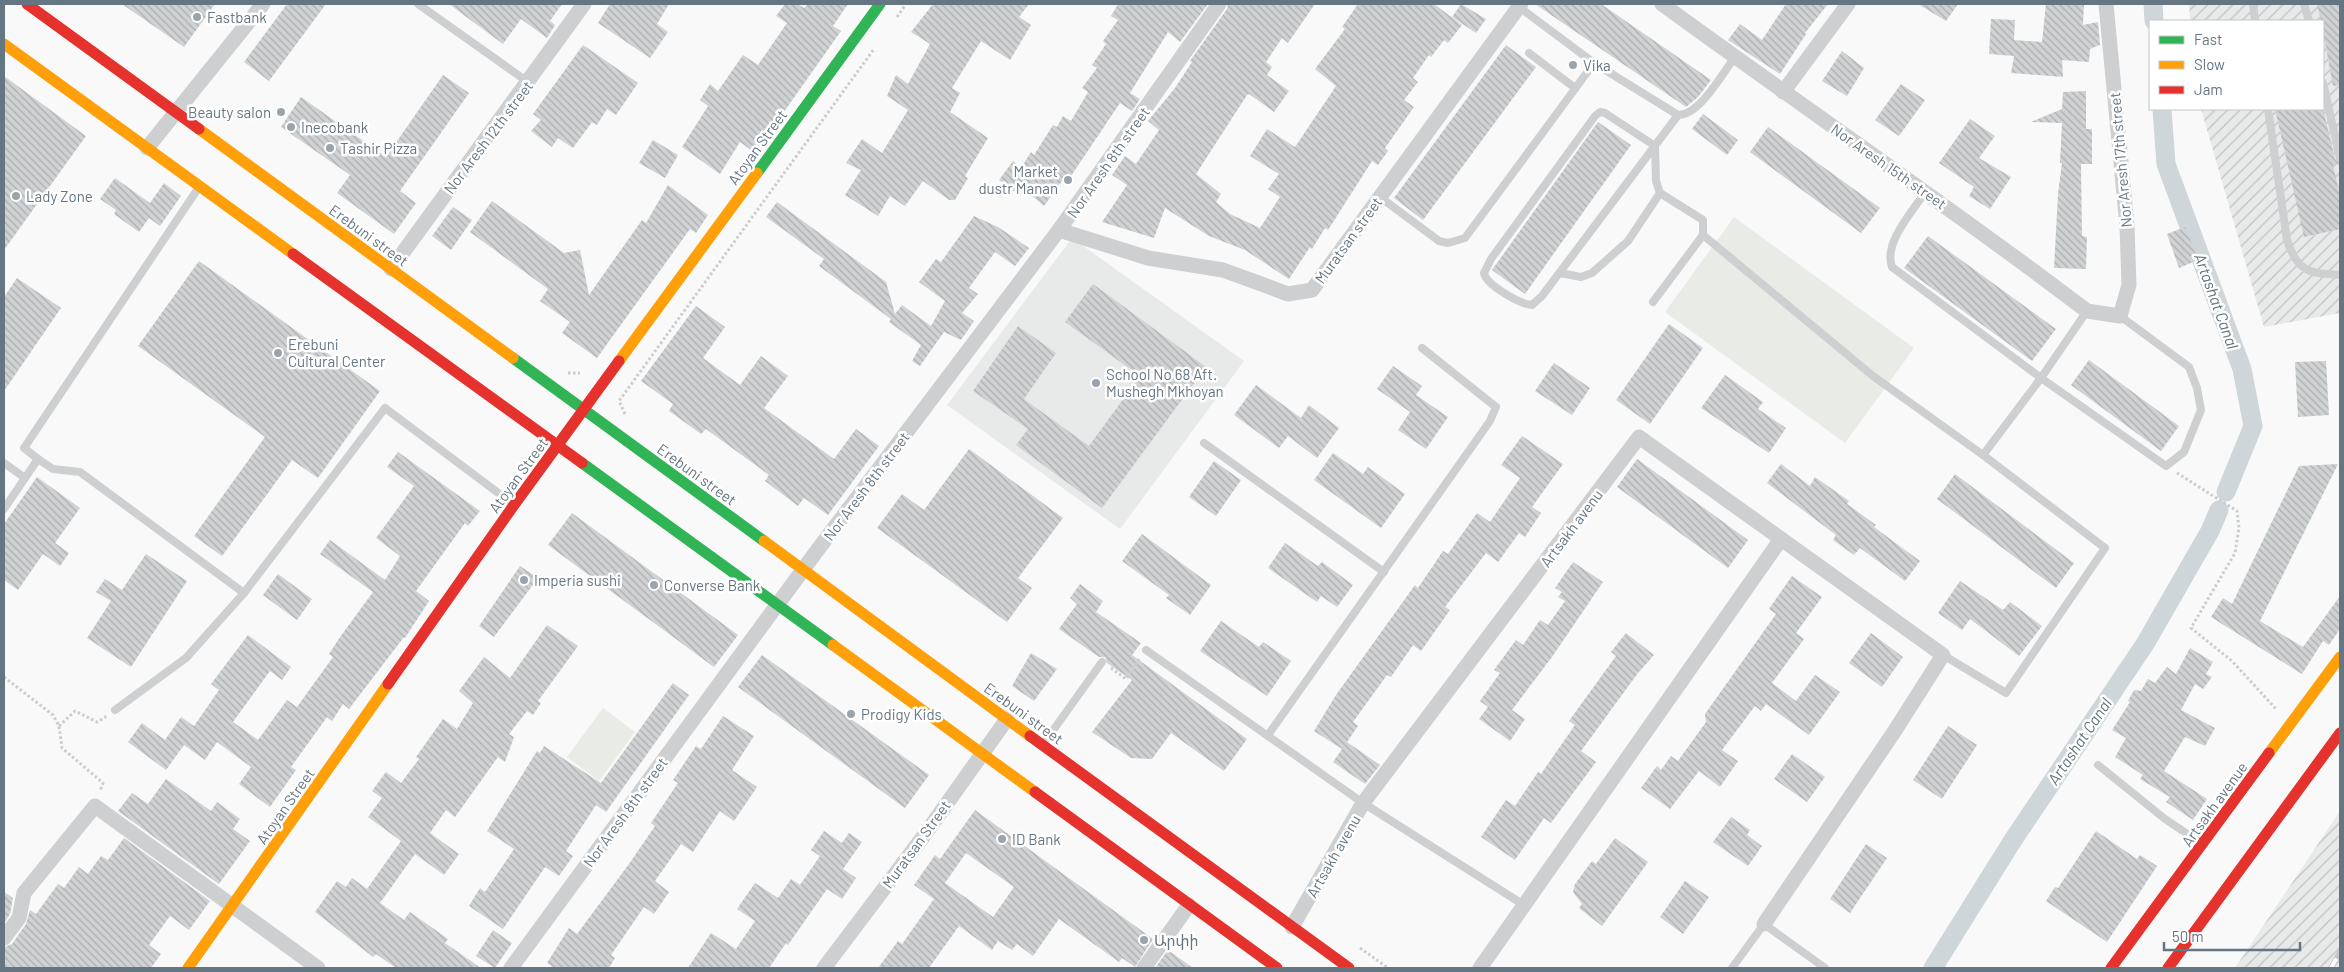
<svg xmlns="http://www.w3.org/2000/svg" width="2344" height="972" font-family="Barlow,'Noto Sans Armenian',sans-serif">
<defs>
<pattern id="industrial-furrows" width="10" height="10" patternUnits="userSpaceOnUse" patternTransform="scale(1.25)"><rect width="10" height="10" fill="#e8e9e9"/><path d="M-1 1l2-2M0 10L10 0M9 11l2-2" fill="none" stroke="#c0c1c2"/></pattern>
<pattern id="building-back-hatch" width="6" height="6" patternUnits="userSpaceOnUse" patternTransform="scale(1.25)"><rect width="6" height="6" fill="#d0d2d3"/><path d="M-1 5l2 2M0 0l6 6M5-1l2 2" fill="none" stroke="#acafb1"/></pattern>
</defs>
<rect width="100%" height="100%" fill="#f9f9f9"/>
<polygon fill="#e8e9e9" points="1072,238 1244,361 1120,529 947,405"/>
<g fill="url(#industrial-furrows)">
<polygon points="2189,4 2340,4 2340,313 2264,327 2201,109 2323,109 2323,21 2190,21"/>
<polygon points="2340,811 2340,968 2235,968"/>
</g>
<g fill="#e8ebe6">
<polygon points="1734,217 1914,348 1845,443 1665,312"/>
<polygon points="603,708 635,732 599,781 567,757"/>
</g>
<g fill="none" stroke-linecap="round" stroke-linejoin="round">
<g stroke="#ced6d9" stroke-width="19">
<polyline points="2153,4 2154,21"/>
<polyline points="2162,109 2166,164 2242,369 2253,426 2226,492"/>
<polyline points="1933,968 2013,840 2145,644 2210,531 2219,510"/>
</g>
</g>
<g fill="url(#building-back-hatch)" fill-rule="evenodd">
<polygon points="122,4 215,4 184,47"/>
<polygon points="287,4 326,4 269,81 244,62"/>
<polygon points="449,4 562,4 550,21 555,25 547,38 521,19 503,44"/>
<polygon points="610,4 669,4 657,24 668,32 650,58 598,23"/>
<polygon points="785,4 797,4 804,8 808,4 848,4 833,26 841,31 755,153 740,142 720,174 682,147 708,106 700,100 710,84 718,91 743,55 758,65 787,23 776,16"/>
<polygon points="933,4 1029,4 1019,17 1031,25 1010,60 981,41 952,88 960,93 950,112 988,138 965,176 968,178 955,200 949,200 923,181 905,206 890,196 878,216 845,195 861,170 846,163 862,139 882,153 908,110 887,96 896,75 908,84 930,44 911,32"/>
<polygon points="1118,4 1208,4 1180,42 1168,32 1130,93 1140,99 1132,111 1120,103 1071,176 1067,174 1044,206 1024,189 1020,196 999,180 1013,161 1021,168 1031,152 1034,155 1053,125 1057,127 1063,116 1071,121 1088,92 1082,88 1097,68 1092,65 1106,44 1103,41 1118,20 1111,16"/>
<polygon points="1228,4 1315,4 1288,43 1282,38 1266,62 1272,67 1267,75 1289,91 1274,112 1249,94 1247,95 1196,174 1221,194 1216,202 1230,214 1260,228 1280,197 1268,189 1279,174 1250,156 1267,129 1295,147 1336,86 1315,69 1345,29 1342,27 1358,4 1434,4 1462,25 1448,43 1444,40 1431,57 1429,55 1413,78 1418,82 1404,100 1414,107 1385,148 1388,151 1378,165 1372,161 1328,230 1325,228 1312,249 1310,247 1289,279 1245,250 1209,236 1165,208 1154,238 1102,222 1127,185 1112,175 1125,156 1136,164 1159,130 1148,121 1175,88 1192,62 1190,61 1227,9"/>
<polygon points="1461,4 1486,19 1476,33 1452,17"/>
<polygon points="1535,4 1601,4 1711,80 1698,97 1686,107"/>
<polygon points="1786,4 1828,4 1805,33 1806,34 1780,74 1728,40 1740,24 1762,40"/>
<polygon points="1918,4 1958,4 1946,21"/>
<polygon points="2046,4 2084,4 2083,25 2098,22 2100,45 2090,49 2089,62 2062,60 2063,77 2011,73 2014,56 1989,54 1991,19 2015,20 2014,40 2042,42"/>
<polygon points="2317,4 2340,4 2340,85 2333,86 2323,32 2323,21 2321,21"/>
<polygon points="583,45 638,83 616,115 607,109 597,125 592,122 573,148 558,138 552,147 531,131 541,120 533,114"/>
<polygon points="1506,45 1536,67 1423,220 1394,198"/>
<polygon points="1842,51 1864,68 1847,96 1822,81"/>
<polygon points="443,75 469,93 400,191 416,203 394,234 337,193 350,175 281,127 301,97 386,157"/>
<polygon points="4,76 86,136 4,250"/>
<polygon points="1901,84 1925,100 1899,136 1875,120"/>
<polygon points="2086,91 2086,129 2092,129 2092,164 2081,164 2082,236 2087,237 2086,269 2054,268 2058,194 2062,163 2060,163 2062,123 2031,122 2062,109 2063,92"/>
<polygon points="2275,109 2323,109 2335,159 2340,164 2333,165 2340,195 2340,229 2304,237"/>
<polygon points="1703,114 1738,140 1727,155 1692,129"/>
<polygon points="1970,119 1995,136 1979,158 2011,177 1990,209 1969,196 1974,187 1939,163"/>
<polygon points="1598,122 1631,145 1525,294 1492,270"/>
<polygon points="1768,127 1880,208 1861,233 1750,152"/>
<polygon points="653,140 678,155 665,178 639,163"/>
<polygon points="115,178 150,203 164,183 181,196 160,226 149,218 139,232 114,214 116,210 100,199"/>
<polygon points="668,185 708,215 696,233 690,229 597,358 562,333 570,322 540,301 548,289 470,232 492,201 564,253 580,250 589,295 642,220 646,223"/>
<polygon points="777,202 886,282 895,314 902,305 931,326 945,301 919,282 936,259 941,262 974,216 998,227 1029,248 1015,266 995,252 969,288 978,294 962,313 974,321 961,340 944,332 920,366 912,361 921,345 889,322 891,319 819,266 824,259 766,217"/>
<polygon points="453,207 472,220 451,250 432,236"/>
<polygon points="2185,227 2198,260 2179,268 2167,234"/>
<polygon points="1928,236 2056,329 2032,361 1904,268"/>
<polygon points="199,261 380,391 318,478 292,460 222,556 194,536 265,437 138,346"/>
<polygon points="17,278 61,308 4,391 4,297"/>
<polygon points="1093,284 1206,367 1102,508 1016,445 1028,429 973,391 1018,326 1056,353 1024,399 1089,446 1140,376 1065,322"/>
<polygon points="696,306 725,327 703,358 740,385 761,356 788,376 764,408 834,459 856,429 879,446 828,515 804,498 798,506 765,481 769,475 706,429 701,434 669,411 673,404 641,381"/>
<polygon points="1669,324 1703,348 1650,424 1616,400"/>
<polygon points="2089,360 2179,426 2161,451 2071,385"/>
<polygon points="2326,361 2329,415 2298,417 2295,362"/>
<polygon points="1554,363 1590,388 1572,415 1535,391"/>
<polygon points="1393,366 1422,386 1416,395 1448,417 1426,449 1398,430 1410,412 1377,389"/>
<polygon points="1725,375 1763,402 1758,409 1786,428 1769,453 1701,408"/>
<polygon points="1256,385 1301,418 1309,405 1339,428 1317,458 1288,436 1279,448 1234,415"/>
<polygon points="1522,436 1563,464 1532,507 1541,513 1525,537 1519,533 1498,562 1486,553 1445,607 1450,610 1421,651 1413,645 1391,677 1387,675 1353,722 1358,726 1347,742 1380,765 1365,784 1333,762 1342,749 1314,731 1336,695 1415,585 1418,588 1443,551 1448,554 1477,513 1490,522 1520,478 1501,465"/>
<polygon points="969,449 1063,518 1018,578 1032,588 1007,622 877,528 902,494 924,510"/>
<polygon points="398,452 480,511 468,526 465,523 416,591 429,601 405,638 404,637 349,709 343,704 332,721 327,717 291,767 296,770 270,807 239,784 251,767 217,742 205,760 184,745 166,770 128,742 142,723 165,740 181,717 194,726 219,690 211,684 248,635 291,667 282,680 270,671 233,722 258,740 287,700 297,707 333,657 329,654 340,637 373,592 320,554 330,540 385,580 400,556 376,538 414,486 387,467"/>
<polygon points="1333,453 1363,474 1368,467 1405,494 1381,528 1314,480"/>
<polygon points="1637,459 1748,540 1728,568 1617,487"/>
<polygon points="1214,461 1241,480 1216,516 1189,497"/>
<polygon points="1781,464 1810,486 1815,477 1849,501 1847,504 1876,525 1874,527 1920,561 1905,581 1860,548 1854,555 1833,540 1836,535 1767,483"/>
<polygon points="2338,464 2260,621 2303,647 2340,596 2340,629 2329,645 2323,641 2302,674 2211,617 2223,598 2232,604 2299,466"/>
<polygon points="1955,474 2074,563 2056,588 1937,499"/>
<polygon points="37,477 80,508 55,543 69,553 60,566 43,554 18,590 4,580 4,524"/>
<polygon points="572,513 738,635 714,667 548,545"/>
<polygon points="1142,534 1211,585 1190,615 1166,598 1169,595 1122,561"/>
<polygon points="1285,543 1318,566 1322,562 1353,585 1337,607 1321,596 1317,602 1268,568"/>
<polygon points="146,554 187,581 131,667 87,638 111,601 96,592 105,579 122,590"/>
<polygon points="1573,562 1603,582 1552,657 1512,710 1525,719 1510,741 1479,719 1488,707 1480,701 1500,673 1494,670 1516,640 1523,645 1540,620 1548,625 1565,601 1558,597 1562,592 1555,588"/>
<polygon points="520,566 538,578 494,637 479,626"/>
<polygon points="278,574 312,599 297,620 263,595"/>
<polygon points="1792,576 1822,597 1796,633 1804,639 1772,683 1796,701 1815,675 1840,692 1809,735 1766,704 1761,711 1755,706 1722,750 1738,761 1720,787 1699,771 1670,809 1641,788 1657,766 1661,770 1671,756 1678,761 1706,722 1705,714 1776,614 1769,609"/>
<polygon points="1960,581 2003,610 2010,602 2042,626 2019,656 1970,619 1962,630 1938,613"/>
<polygon points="1080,584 1103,601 1096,612 1141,643 1132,655 1247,739 1224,771 1171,733 1152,759 1131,758 1092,732 1132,680 1107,663 1105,657 1099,657 1059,629 1077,604 1070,598"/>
<polygon points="1221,621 1259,647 1263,642 1291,661 1267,696 1200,651"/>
<polygon points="547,625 578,646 538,701 541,703 533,715 527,711 509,734 514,737 505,762 498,757 455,817 446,810 430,833 459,854 444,875 415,854 380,903 404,920 410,912 448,939 445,943 481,968 396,968 376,954 373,957 315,912 337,881 346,887 352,878 367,889 401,841 368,817 382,798 372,791 386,772 401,783 419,759 416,757 443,719 457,729 473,703 459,691 484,657 510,678"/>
<polygon points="1626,633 1654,655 1638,673 1581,751 1596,762 1551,823 1544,818 1515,860 1481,837 1506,800 1515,806 1538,772 1541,774 1575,725 1569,721 1616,656 1611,652"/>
<polygon points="1871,633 1903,657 1882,687 1849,663"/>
<polygon points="2190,648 2213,662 2206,674 2212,677 2203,689 2195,684 2181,710 2215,728 2205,746 2185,737 2164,771 2207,799 2193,820 2166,802 2170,797 2140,779 2143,775 2115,757 2126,738 2112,730 2130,702 2128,701 2134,690 2141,691 2148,679 2155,683 2167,667 2176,674"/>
<polygon points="1031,653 1057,669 1034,701 1012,686"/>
<polygon points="762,655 929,775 905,808 738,687"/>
<polygon points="673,683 689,695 606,812 596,805 566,851 573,856 559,876 545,867 503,929 469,906 480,888 485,892 514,849 487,831 537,751 540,753 544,746 601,783"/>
<polygon points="723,716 754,736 732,770 757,787 734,821 720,811 693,852 681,844 655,881 669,892 654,914 644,907 611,955 615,958 609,968 554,968 547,963 569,928 577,934 629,864 655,826 651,823 678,783 673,780 696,746 701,749"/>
<polygon points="1948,726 1977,745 1942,799 1913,780"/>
<polygon points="1792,754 1825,777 1807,802 1774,779"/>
<polygon points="166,779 211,811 217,802 240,819 233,829 250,841 219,884 118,811 132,793 148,804"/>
<path d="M975,810L1153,939L1135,967L1122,958L1119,962L1059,919L1033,956L1017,944L1012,950L998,941L992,950L959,926L929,968H878L898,941L902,944L934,899L914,885L935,855L940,859ZM966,853L1014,887L993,917L945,883Z"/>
<polygon points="1731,817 1750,830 1747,835 1762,846 1748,866 1713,842"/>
<polygon points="824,831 842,843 849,833 862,842 843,869 856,878 842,899 827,889 788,945 786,943 769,968 688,968 711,933 736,949 755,921 737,909 755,883 778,898 791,879 800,885 820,856 811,850"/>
<polygon points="2096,831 2137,859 2140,855 2157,866 2107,942 2046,901 2055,887 2058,888"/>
<polygon points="124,838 210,901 189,930 170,916 149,945 161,954 151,968 4,968 4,947 12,944 26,924 30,910 36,914 58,884 64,888 79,867 88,874 101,856 108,860"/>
<polygon points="1615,838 1648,862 1602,926 1579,908 1582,904 1573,892 1575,884 1592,861 1596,864"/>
<polygon points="1866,844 1887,858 1850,913 1830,899"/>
<polygon points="1685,881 1709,897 1683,934 1660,917"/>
<polygon points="4,892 13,898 10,914 4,923"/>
<polygon points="493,930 512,943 495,968 476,956"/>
<polygon points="1168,950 1193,968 1155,968"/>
</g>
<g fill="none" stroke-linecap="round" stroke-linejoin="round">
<g stroke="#cbcccd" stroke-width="3" stroke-dasharray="2.5 2.5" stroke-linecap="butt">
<polyline points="897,17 906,4"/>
<polyline points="568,373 580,373"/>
<polyline points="625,414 619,401 874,49"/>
<polyline points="2177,473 2237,511 2239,528 2235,553 2191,628 2232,661 2276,709"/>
<polyline points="1111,668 1126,679 1140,658"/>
<polyline points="4,677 53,715 59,726 62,748 103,783 100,791"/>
<polyline points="59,726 75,711 97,722 107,716"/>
<polyline points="1360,948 1388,968"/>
</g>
<g stroke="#cecfd0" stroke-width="8">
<polyline points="418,4 528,82"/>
<polyline points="2253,4 2255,21"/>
<polyline points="2304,4 2309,21"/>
<path d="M1519,7L1594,63L1678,115C1700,115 1722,74 1735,57"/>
<polyline points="1529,53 1575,88"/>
<polyline points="2323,83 2340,158"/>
<path d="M2268,109L2287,240C2298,273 2309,273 2340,275"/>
<path d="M1655,146L1605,113L1600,112L1595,116L1491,259L1484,273C1486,285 1520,304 1532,305L1542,296L1678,115"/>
<path d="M1926,191C1913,211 1883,243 1892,267L2041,378L2166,466L2184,452L2201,410L2197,388L2189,367L2120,316"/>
<polyline points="1380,197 1439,241 1448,243 1465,238 1594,63"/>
<polyline points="1703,235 1873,376 1983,455"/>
<polyline points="1560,273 1581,277 1592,273 1628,241 1660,193"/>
<polyline points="1653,302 1703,235 1703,220 1660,193 1656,181 1655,146"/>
<polyline points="1204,443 1384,572"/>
<polyline points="38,459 53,469 80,472 244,593"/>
<polyline points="4,463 25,478 4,509"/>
<polyline points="25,478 38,459 24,448 199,187"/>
<polyline points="1146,650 1363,803 1524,905"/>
<polyline points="1943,655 2006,693 2105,548 1983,455 2041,378 2087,311"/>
<polyline points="115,710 186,658 244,593 385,408 513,504"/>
<polyline points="1268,735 1490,421 1496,407 1422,348"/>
<polyline points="1044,743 1102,662"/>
<polyline points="2098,765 2165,819 2201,843"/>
<polyline points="1732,968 1764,924 1825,968"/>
</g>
<g stroke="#cecfd0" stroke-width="15">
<path d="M1662,4C1803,107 1948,205 2087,311L2120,316L2129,285L2127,226L2106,4"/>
<polyline points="1783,92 1848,4"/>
<polyline points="147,148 263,4"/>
<polyline points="1059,230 1148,258 1223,270 1288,294 1312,290 1521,4"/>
<polyline points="391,269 584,4"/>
<polyline points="1292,927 1363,803 1639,437 1943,655 1894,732 1764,924"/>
<polyline points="4,938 19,918 24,893 95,806 318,968"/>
<polyline points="511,968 816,552 1059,230 1219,4"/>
<polyline points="824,968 923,837 1007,719"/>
<polyline points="1144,968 1189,905"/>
<polyline points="1480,968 1781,539"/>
</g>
<g stroke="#30b455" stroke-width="11">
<polyline points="757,173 880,4"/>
<polyline points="513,358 764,541"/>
<polyline points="582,463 833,645"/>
</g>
<g stroke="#ff9f0a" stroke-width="11">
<polyline points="4,44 293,254"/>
<polyline points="199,129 513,358"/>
<polyline points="619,361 757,173"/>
<polyline points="764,541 1030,736"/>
<polyline points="833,645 1035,792"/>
<polyline points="2269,753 2340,657"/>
<polyline points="188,968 388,684"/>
</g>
<g stroke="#e5322d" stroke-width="11">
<polyline points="27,4 199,129"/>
<polyline points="293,254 582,463"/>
<polyline points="388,684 514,505 619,361"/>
<polyline points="1030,736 1349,968"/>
<polyline points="1035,792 1277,968"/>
<polyline points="2111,968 2269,753"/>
<polyline points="2168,968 2340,733"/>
</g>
<g stroke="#c3c5c6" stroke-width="5.5">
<polyline id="rail" points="2331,968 2340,952"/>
</g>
<use href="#rail" stroke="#fff" stroke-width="4" stroke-dasharray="11" stroke-linecap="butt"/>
</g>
<g fill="#99a4ac" stroke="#fff" stroke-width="2">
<circle cx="197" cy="17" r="5"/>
<circle cx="1573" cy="65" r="5"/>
<circle cx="281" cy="112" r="5"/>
<circle cx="291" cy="127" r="5"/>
<circle cx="330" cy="148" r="5"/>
<circle cx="1068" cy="180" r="5"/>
<circle cx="16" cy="196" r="5"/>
<circle cx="278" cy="353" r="5"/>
<circle cx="1096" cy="383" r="5"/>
<circle cx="524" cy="580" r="5"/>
<circle cx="654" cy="585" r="5"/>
<circle cx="851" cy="714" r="5"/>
<circle cx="1002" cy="839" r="5"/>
<circle cx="1144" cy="940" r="5"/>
</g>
<g text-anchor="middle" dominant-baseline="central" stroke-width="5" stroke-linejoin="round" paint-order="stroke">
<g font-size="15" fill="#657683" stroke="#fff" text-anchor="start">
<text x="207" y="17">Fastbank</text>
<text x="1583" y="65">Vika</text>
<text x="271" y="112" text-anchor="end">Beauty salon</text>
<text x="301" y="127">Inecobank</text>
<text x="340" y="148">Tashir Pizza</text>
<text x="1058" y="171" text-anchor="end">Market<tspan x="1058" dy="17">dustr Manan</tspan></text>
<text x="26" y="196">Lady Zone</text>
<text x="288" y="344">Erebuni<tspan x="288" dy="17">Cultural Center</tspan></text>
<text x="1106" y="374">School No 68 Aft.<tspan x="1106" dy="17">Mushegh Mkhoyan</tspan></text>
<text x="534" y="580">Imperia sushi</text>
<text x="664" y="585">Converse Bank</text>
<text x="861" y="714">Prodigy Kids</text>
<text x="1012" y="839">ID Bank</text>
<text x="1154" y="940">Արփի</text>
</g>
<g font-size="15" fill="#657683" stroke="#fff">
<text transform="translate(488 137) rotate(-53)">Nor Aresh 12th street</text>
<text transform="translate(757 147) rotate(-54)">Atoyan Street</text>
<text transform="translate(2120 160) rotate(-95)">Nor Aresh 17th street</text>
<text transform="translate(1108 162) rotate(-55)">Nor Aresh 8th street</text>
<text transform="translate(1889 166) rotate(35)">Nor Aresh 15th street</text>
<text transform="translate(369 235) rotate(36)">Erebuni street</text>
<text transform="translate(1348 240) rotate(-54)">Muratsan street</text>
<text transform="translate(697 474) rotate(36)">Erebuni street</text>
<text transform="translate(518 475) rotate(-54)">Atoyan Street</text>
<text transform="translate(866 486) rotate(-53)">Nor Aresh 8th street</text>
<text transform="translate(1571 528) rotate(-53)">Artsakh avenu</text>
<text transform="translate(1024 713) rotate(36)">Erebuni street</text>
<text transform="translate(2214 804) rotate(-54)">Artsakh avenue</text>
<text transform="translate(285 806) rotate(-55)">Atoyan Street</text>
<text transform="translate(625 812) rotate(-54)">Nor Aresh 8th street</text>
<text transform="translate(916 844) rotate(-54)">Muratsan Street</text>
<text transform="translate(1333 856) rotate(-60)">Artsakh avenu</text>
</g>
<g font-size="16" font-style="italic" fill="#60757c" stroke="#fff">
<text transform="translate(2217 301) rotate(70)">Artashat Canal</text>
<text transform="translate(2079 741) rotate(-56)">Artashat Canal</text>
</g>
</g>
<rect width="2344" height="972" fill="none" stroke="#657683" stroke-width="10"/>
<rect x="2149" y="20" width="175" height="90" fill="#ffffff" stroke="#c1c8cd"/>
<rect x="2159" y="36" width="25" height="8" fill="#30b455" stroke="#c1c8cd"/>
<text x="2194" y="45" font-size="15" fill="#657683">Fast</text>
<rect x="2159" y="61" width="25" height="8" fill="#ff9f0a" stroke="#c1c8cd"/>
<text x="2194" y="70" font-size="15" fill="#657683">Slow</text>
<rect x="2159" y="86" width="25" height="8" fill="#e5322d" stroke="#c1c8cd"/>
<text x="2194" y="95" font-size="15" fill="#657683">Jam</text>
<path d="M2164 942v8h136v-8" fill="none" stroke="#657683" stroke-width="2.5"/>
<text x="2172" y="942" font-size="15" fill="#657683" stroke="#ffffff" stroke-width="4" paint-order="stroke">50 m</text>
</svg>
